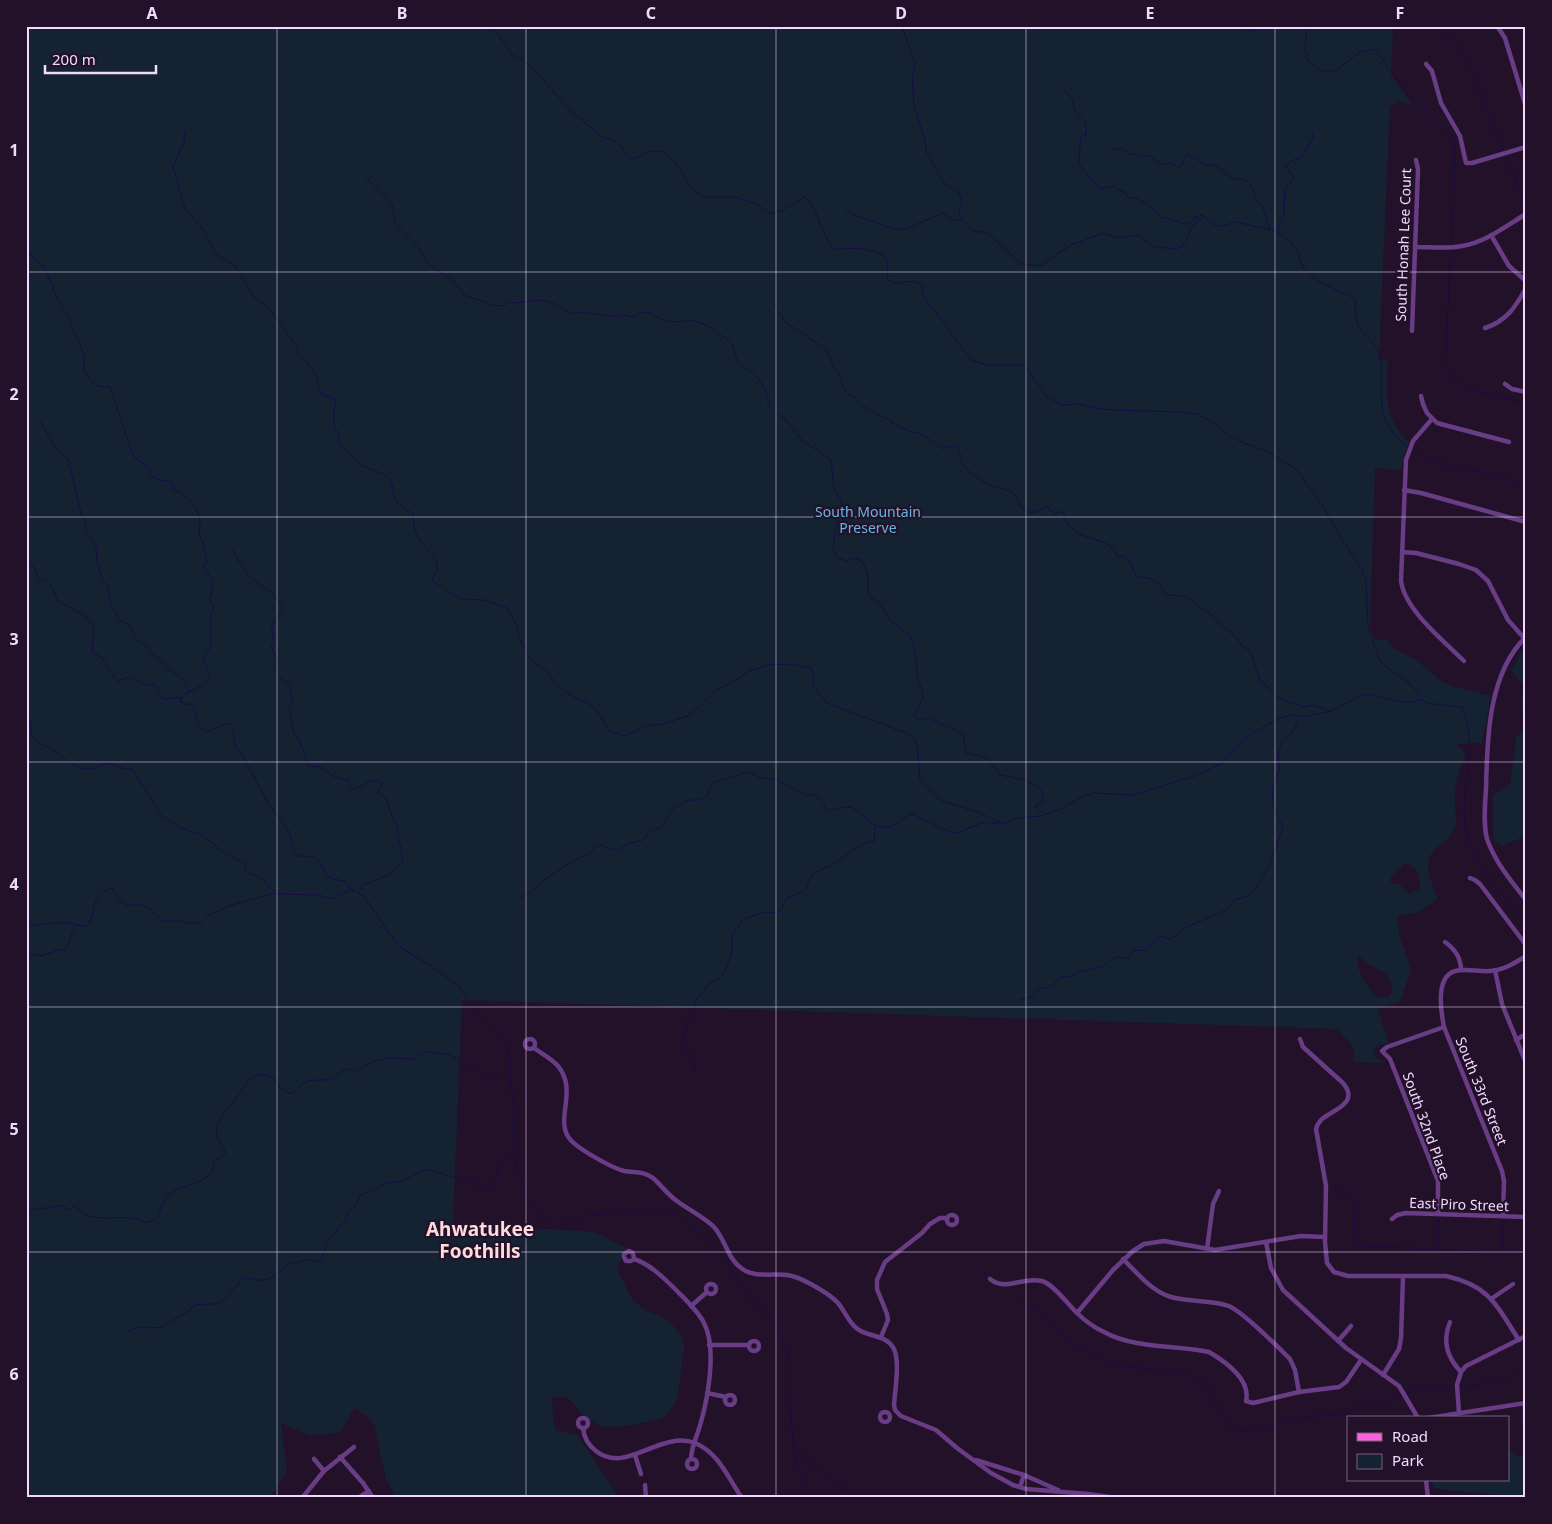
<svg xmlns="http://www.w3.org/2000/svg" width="1552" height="1524" font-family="'Noto Sans',sans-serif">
<rect width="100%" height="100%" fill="#221128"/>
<g fill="#142232" fill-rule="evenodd">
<path d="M26,26H1393L1391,75L1413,106L1398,100L1393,105L1390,106L1379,359L1388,361C1387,396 1382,416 1409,442L1404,455L1401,470L1375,468L1370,628L1375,640H1387L1394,648L1419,662L1441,681L1451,686L1491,696L1482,744L1478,743L1458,744V748H1462C1468,758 1463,760 1460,769C1458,776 1456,784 1455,792C1453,807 1460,818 1452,833C1444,847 1426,848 1428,870C1429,879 1435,890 1438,899L1416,913L1397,916L1400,937L1411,970L1400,1002L1378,1009L1388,1043L1378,1045L1373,1052L1375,1057L1383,1063L1353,1062L1354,1048L1337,1029L462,1000L453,1223L595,1232L626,1248L617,1269L632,1299L646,1311L663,1317L671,1323L683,1338L684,1349L677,1400L665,1417C646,1422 610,1434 593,1422C583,1416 575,1405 567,1397H552L553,1417L556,1430L578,1435L619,1498H396L386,1479L374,1425L368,1417L354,1408L341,1432L310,1436L281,1423L287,1471L270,1498H26ZM1404,864C1416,863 1422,879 1419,889L1410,894L1399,884L1392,883L1390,881L1391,877ZM1358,955C1361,957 1363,961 1367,963C1381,973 1392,971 1392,992L1388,997H1379L1373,993L1364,981L1358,967Z"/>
<polygon points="1523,649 1526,651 1526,836 1501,846 1493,840 1493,795 1510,784 1516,738 1524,728 1521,698 1525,687 1511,670"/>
<path d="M1508,1449L1518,1457L1526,1453V1498C1516,1498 1508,1496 1498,1495C1477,1492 1455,1493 1434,1488L1433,1480H1508Z"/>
</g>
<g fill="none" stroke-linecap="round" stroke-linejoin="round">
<g stroke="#180c46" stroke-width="1">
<path d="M483,26L498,34L512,55L522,59L530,66L574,114L604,138L613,140L622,147L628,156L633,159C641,156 653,148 662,152C678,158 685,185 700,195C707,200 721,196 730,197C746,198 758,205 772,214L783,210L805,197C820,211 820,234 834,249C858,249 862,245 886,257L888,268L887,278C896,290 908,275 922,285L923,294L926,301L941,319L971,360L986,365H1024L1047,397L1063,405L1079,404L1094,408L1113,410L1179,412L1198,414L1214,423L1229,436L1246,444L1264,450L1296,469L1322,505L1351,554L1362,569L1366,580L1368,627L1379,659L1384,665L1408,682L1426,703L1462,707C1481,749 1455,795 1468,839C1479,871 1505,898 1526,924"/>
<polyline points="902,26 915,63 912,76 914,106 925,141 926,151 940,177 946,184 959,193 962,201 959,211 961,219"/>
<polyline points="1243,26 1248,31 1256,30 1259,26"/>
<polyline points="1307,26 1305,49 1308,61 1321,71 1335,71 1360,52 1375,49 1402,86 1444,128 1455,147 1454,189 1451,246"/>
<polyline points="1438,26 1454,40 1465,55 1504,152"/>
<path d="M1065,91C1067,94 1072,98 1073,101C1074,104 1073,107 1074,109C1079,120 1088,116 1086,135L1081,136C1079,145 1081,154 1078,162L1085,172L1100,189L1115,186L1120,191L1125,192L1128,198C1141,197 1153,207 1160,217C1170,218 1181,224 1189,224L1195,217L1202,215L1204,216"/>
<path d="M185,131L184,142L173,167L185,209L205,232L216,254L235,266L255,299L266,305L274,315L297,347L298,354C312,363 318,380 321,394L333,398L336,400C334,411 331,426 339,434V444L362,466L384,474L391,481L395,498L398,503L413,514C414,522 414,530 418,538C426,550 439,556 437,572L434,574L432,579L434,583L440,585L447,592L463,599L484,600L507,608L515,622L521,642L532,661L547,671L556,683L568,694L589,704L596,709L610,732L626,736L646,726L664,724L687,716L700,706L714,692L739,678L749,671L769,665L788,664L811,668L813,672V686L827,703L906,733L915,740L917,747L920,780L942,801L978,812L1003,824L1018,818L1042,816L1061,809L1076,800L1093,793L1132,795L1195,776L1222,763L1252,733L1283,717L1290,715L1308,716L1331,711"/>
<path d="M1112,150L1120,148L1130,154H1136L1140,157L1149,155L1160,164L1173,163L1178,168L1182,165L1185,156L1189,155L1206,165C1223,161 1223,183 1244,179C1251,183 1254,191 1255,199L1262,205L1270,229"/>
<polyline points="1505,156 1526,203"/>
<path d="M364,175L392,204L396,224L419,248L427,262L439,272L452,279L464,295L493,305L503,306L510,302C522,305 532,298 545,301C556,302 564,311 574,314L582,312L608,316L619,317L625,315L632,317C651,307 650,316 667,321C676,323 685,320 694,321C702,322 728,337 732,345C735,351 735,357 739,363C753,371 769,387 768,404L775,412L786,420L802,440L831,460L834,490L841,500L842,513L836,524L833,550L838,558L847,561L851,558L861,560C872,577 865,581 870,597L879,602L890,620L910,636L914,646L918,681L922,690L923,698L915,714V718L921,720L929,718L963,734L966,753L987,758L1000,775L1025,780L1035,785L1042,791L1043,802L1035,806L1040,811L1045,813"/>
<path d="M845,209L854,215L894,229H906L942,213C950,217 954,222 963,219L973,231L988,233L1021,264L1040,266L1071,245L1103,233L1118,238L1138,235L1154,247L1176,249L1181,247L1187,240L1191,229L1198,219L1205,217L1212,224L1222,226L1235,222L1273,230L1289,240L1298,252L1303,268L1318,281L1356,299C1355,309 1354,320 1360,329C1367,338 1377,344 1380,356C1384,377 1378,401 1385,421C1387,425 1391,429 1394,433C1415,464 1456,466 1489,474C1501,477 1514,482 1526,485"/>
<polyline points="1279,234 1278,227 1284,214 1285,190 1291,182 1293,176 1285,166 1295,159 1301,158 1313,138 1312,133"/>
<polyline points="1451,250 1445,364 1453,379 1473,391 1526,403"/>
<path d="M26,251L45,267L56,296L68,317L85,357L83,369C91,382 94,388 110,387L133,456L151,469L149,475L157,479L172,482L173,490C188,494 199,508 200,523C200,527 199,531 199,535C204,543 206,552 207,562L203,566C212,577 216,587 209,600L214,606L211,614V640L210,649L204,656L203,659L210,675L204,684L182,696L180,701L185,704H191C199,713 192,723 207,732L226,724H231C237,735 230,744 241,753L268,803L289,831L295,853L298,856C325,857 316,860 329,878L344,881L351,889L364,896L394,940L403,949L437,970L458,986L474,1008L502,1038L507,1047V1052L510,1058V1080L514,1103L515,1155L518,1173L529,1200L540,1216L549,1224L559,1226L581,1216L644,1211L658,1208L675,1213L690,1224L718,1250L750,1298L776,1326L783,1342L790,1360L789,1396L794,1452L802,1483L810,1498"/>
<path d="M773,303L784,321L826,349L834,368L838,372L843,386L849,395C858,398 856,400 862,405C871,411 881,416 892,421V423L906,430L922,434L943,449L952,446L957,447L962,458L961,462C969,472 980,481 992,486C1008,491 1015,488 1021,507L1032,513L1047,507L1055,514L1059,511L1063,513L1069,526L1081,535L1103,542L1111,546L1118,557L1124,556C1135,564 1131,571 1138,578C1152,575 1160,583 1166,595L1187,596L1201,609L1209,612L1220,624L1236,637L1242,646L1250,651L1260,680L1278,697L1285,701L1305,707L1312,705L1331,711L1356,698L1368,694L1397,701L1409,702L1422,700"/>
<path d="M40,421L56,449L68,459L81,513L85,519L86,531L96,548L97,562L102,579L107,585L111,604L120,621C134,624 131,632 137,640C140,644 144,643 147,646C150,649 151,653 154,655C156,657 158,658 160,660C163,662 165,666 168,669C181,679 182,674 188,691"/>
<path d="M233,549L238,561L246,572L255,581L270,591L283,607C275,625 268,621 274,642L271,646L277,660L275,668L278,676L290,685L293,703L289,707L294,733L300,741L307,762L310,766L321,767L333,776L349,781V785L351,790L360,787L369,781H379L382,784L379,789V793L386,798L393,820L396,824L403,860L391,874L363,885L359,891"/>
<path d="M26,556L35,569L38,580H45L52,587L58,601L85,616L94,628L92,652C112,661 105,670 118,681C129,676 134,677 144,685L154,684L163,699L181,698"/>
<polyline points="26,703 26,705"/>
<path d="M26,714L31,724V736C40,745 43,744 53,750C65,758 74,769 90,769C97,768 103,763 109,764C117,765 123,770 132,769L162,816L181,828L202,835L226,854L246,864L245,871C251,875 259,876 264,881C269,887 272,891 281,893"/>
<path d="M518,899L531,892L544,880L571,862L589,854L594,848L602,845L606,848L617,850L631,843L643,840L649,832L660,828L675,807L689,800H700L709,794V789L715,782L747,772L761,778L778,780L806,796L810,794C818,795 824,802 827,810C834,811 840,807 847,807C859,807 866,821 876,826"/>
<path d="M26,924L29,926L65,922L86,927C100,910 87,897 112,888L120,901L127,906L137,904L148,907L162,920L168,922L177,920L189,923H201L209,915L232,905L271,894L319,895L332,899L348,891L354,890"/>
<path d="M26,953L41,956L58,950H64C73,941 67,935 78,925"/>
<path d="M1020,1000L1032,997L1039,989L1050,987L1062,976L1070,977L1078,972L1104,966L1110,960L1118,957L1128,958L1133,951L1145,950L1159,936L1171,939L1187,927L1228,909L1233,900C1238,898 1244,898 1248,896C1261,890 1281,838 1283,824C1269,810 1270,786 1280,770C1272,734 1293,746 1299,716"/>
<path d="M695,1070V1062L687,1050L684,1032L688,1029L686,1022L695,1009V1001L710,983L722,976L726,969L732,953V936L743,919L765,912L777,913L781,910L788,897C813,892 803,883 816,872C821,868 829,868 834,864C847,854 859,843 874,841L875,828L878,826C895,830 897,820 912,814L950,832L957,833L982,823H1000"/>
<polyline points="1319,1189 1322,1189"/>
<polyline points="1335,1190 1351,1197 1354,1202 1355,1240 1363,1246 1526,1253"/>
<path d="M26,1211L58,1206H63L70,1210L74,1206C78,1208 81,1213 86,1215C101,1221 120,1215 135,1219C141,1220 143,1224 149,1222C163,1219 159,1199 174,1191C187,1185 216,1181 214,1161L225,1155L226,1152C221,1143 215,1137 217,1127C219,1118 227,1110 232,1104C242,1092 249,1068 269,1076C275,1078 277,1081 279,1087L290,1094C297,1092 298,1087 303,1083C311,1079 324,1080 333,1080C338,1073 339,1071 348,1069L352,1073L375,1061L390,1058L413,1059L425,1052L448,1054L489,1076L498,1075L510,1077"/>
<polyline points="1503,1217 1503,1252"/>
<polyline points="1438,1248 1438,1217"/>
<polyline points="1020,1302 1043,1314 1073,1345 1110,1364 1187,1374 1207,1386 1228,1426 1244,1431 1264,1429 1297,1418 1350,1413 1364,1400 1385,1403 1409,1391 1416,1389 1452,1389 1501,1381 1526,1367"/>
<path d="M126,1331L142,1327L159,1328L187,1312L196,1304C204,1306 211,1303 220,1304L243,1279C250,1277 256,1281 263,1280C273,1280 280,1270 287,1265C293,1262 300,1263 306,1259L317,1262L321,1260L327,1243L346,1219L347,1214L356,1206L360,1195L368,1192H372L385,1183L401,1181L423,1171L431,1170L485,1187C506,1181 486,1161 515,1157"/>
<polyline points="795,1444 812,1465 847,1490 854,1498"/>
</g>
<g stroke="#693d86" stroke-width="4.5">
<polyline points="1497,26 1505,38 1526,107"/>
<polyline points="1426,64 1432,71 1441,103 1460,136 1466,163 1472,163 1526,147"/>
<polyline points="1491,235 1509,266 1526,281"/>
<path d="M1415,247C1430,247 1447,249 1462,246C1486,242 1506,226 1526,214"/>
<path d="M1485,328C1507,321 1516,306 1526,288"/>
<polyline points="1412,331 1418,169 1416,160"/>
<polyline points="1505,384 1512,389 1526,392"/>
<polyline points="1421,396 1423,404 1427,413 1437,423 1509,442"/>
<path d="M1432,419L1413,441L1406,460L1401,581C1405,610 1443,640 1464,661"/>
<polyline points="1404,490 1421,493 1526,522"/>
<polyline points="1402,552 1416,553 1459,564 1476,570 1488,581 1508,620 1524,638"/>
<path d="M1526,637C1488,673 1487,740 1486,789C1485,805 1483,823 1487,839C1495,862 1511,881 1526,900"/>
<polyline points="1470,878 1475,880 1480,884 1526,945"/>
<path d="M1445,942C1455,949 1461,958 1461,970"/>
<polyline points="1495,970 1502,1004 1526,1063"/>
<circle cx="530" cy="1044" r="5"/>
<path d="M1300,1039L1303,1047L1343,1083C1360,1103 1333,1110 1322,1119C1319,1122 1317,1125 1316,1129L1326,1186L1325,1242L1327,1263L1334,1272L1348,1276H1446C1490,1286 1496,1305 1519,1340"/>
<polyline points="1516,1040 1526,1034"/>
<path d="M534,1048C542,1054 551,1058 558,1066C578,1090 555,1119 569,1138C576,1148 612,1168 624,1171C634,1173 644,1171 653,1178C661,1185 668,1195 677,1201C689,1210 704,1217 714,1227C725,1239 728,1259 741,1268C755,1279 776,1272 792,1276C804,1279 830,1294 838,1303C845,1311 849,1324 859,1330C870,1337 887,1335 894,1349C900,1362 895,1390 894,1405L895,1410L901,1416L936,1430L957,1448L991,1473L1013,1485L1026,1489L1088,1494L1116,1498"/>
<polyline points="1438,1214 1438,1181 1390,1059 1382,1051 1387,1047 1444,1027"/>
<circle cx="952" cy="1220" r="5"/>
<path d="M1503,1216L1504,1181L1502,1171L1444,1027C1441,1012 1435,977 1455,971C1466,968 1479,972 1490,971C1504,970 1515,963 1526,956"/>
<polyline points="1392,1219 1397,1215 1406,1213 1526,1217"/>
<polyline points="1266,1242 1271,1268 1283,1290 1346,1348 1399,1386 1418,1418"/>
<polyline points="1207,1249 1213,1204 1219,1191"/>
<path d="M634,1259L631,1261H626L624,1257V1254L629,1251L633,1253L634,1259C650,1264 665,1279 677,1291C686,1300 698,1311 704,1323C717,1348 708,1397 701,1422C698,1434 691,1447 691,1459"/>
<path d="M1123,1259C1138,1274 1154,1294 1175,1298C1193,1302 1212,1300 1229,1306C1244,1313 1277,1346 1290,1359L1295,1370L1299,1392"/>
<path d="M990,1279C1006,1292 1023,1276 1042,1281C1053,1284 1067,1303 1076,1312C1084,1320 1093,1327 1104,1332C1135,1349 1175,1345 1209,1352C1226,1362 1251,1380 1246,1401L1253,1403L1299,1392L1339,1387L1346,1382L1361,1360"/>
<circle cx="711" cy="1289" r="5"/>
<polyline points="1491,1299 1513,1284"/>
<polyline points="691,1306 707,1292"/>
<polyline points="1077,1313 1113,1270 1133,1251 1144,1244 1164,1241 1215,1250 1301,1236 1325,1237"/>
<path d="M1450,1322C1442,1342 1447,1357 1461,1372L1457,1385L1459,1413"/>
<polyline points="881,1337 888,1320 887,1314 877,1289 877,1280 885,1262 922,1233 930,1224 940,1218 947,1218"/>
<circle cx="754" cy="1346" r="5"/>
<polyline points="1338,1341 1351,1326"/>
<polyline points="709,1345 749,1345"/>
<polyline points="1461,1372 1466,1366 1526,1336"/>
<polyline points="1383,1375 1399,1349 1401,1338 1403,1277"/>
<polyline points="707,1393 726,1397"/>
<circle cx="730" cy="1400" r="5"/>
<polyline points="1525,1403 1525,1423"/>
<circle cx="885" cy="1417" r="5"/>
<circle cx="583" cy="1423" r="5"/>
<polyline points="1428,1418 1526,1403"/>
<path d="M583,1428C584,1438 588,1445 596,1451C626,1475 660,1430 695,1443C719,1453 728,1478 742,1498"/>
<polyline points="635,1455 641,1474"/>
<polyline points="340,1457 363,1483 373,1498"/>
<circle cx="692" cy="1464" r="5"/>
<polyline points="314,1459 324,1471"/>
<polyline points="976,1460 1024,1475 1058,1490"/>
<polyline points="1426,1480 1428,1498"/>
<polyline points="645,1485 646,1498"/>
<polyline points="1020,1487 1024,1475"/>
<polyline points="302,1498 324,1471 354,1447"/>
<polyline points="358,1498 369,1491"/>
</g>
<polyline stroke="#fc62de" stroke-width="5.5" points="1430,1498 1480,1498"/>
</g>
<path fill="none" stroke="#f2d9fe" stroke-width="1" stroke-opacity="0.55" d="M277,26V1498M526,26V1498M776,26V1498M1026,26V1498M1275,26V1498M26,272H1526M26,517H1526M26,762H1526M26,1007H1526M26,1252H1526"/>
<g text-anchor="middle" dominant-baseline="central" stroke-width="4.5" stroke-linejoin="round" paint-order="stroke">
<g font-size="14" fill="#f2d9fe" stroke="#221128">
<text transform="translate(1403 245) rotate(-88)">South Honah Lee Court</text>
<text transform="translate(1482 1091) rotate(68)">South 33rd Street</text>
<text transform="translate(1427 1126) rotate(70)">South 32nd Place</text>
<text transform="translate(1459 1204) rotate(2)">East Piro Street</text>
</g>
<g font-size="14" fill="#65b7de" stroke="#221128">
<text x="868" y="511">South Mountain<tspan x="868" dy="16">Preserve</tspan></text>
</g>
<g font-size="19" font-weight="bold" fill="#fedadd" stroke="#221128">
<text x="480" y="1229">Ahwatukee<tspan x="480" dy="22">Foothills</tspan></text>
</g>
</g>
<rect width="1552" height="1524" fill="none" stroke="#221128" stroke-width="55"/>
<rect x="1347" y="1416" width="162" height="65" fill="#221128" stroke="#75617e"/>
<rect x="1357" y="1433" width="25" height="8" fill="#fc62de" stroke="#75617e"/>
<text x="1392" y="1442" font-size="15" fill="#f2d9fe">Road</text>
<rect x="1357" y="1454" width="25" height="15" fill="#142232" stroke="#75617e"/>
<text x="1392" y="1466" font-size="15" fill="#f2d9fe">Park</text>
<path d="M45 65v8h111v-8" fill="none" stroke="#f2d9fe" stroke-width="2.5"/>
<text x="52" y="65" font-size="15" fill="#f2d9fe" stroke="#221128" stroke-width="4" paint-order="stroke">200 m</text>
<rect x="28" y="28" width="1496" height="1468" fill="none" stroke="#f2d9fe" stroke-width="2"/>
<g font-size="16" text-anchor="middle" font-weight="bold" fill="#f2d9fe">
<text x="152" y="19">A</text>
<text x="402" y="19">B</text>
<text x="651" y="19">C</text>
<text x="901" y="19">D</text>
<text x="1150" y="19">E</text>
<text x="1400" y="19">F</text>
<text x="14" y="156">1</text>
<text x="14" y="400">2</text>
<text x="14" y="645">3</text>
<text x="14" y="890">4</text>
<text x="14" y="1135">5</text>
<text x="14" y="1380">6</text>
</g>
</svg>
